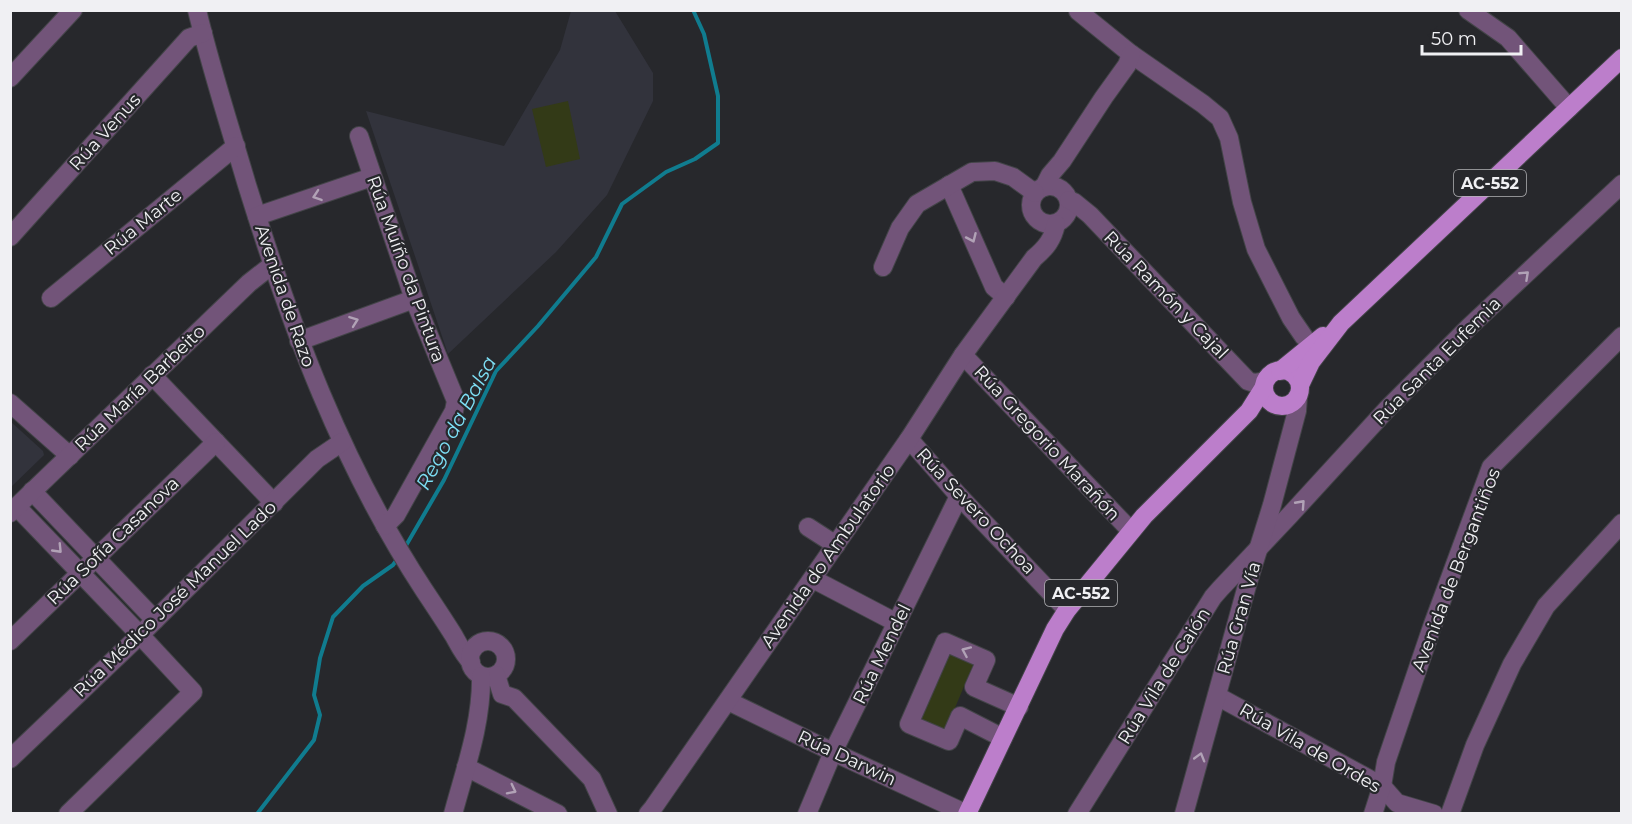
<svg xmlns="http://www.w3.org/2000/svg" width="1632" height="824" font-family="Montserrat,sans-serif">
<rect width="100%" height="100%" fill="#27282c"/>
<g fill="#32333c">
<polygon points="571,11 615,11 653,73 653,101 607,195 556,252 448,354 366,111 504,146 560,50"/>
<polygon points="10,421 43,451 44,455 11,487"/>
</g>
<g fill="#333a17">
<polygon points="568,101 580,159 546,167 532,109"/>
<polygon points="946,652 973,665 944,734 916,722"/>
</g>
<g fill="none" stroke-linecap="round" stroke-linejoin="round">
<g stroke="#107c8f" stroke-width="4">
<polyline points="404,549 444,480 496,371 538,326 596,257 622,204 666,172 695,159 718,143 718,96 704,34 693,10"/>
<polyline points="257,814 314,740 320,715 314,695 320,658 333,617 363,586 393,565 398,558"/>
</g>
<g stroke="#434448" stroke-width="20">
<g id="minor">
<path d="M197,10C211,69 230,127 247,185C291,327 342,465 424,590C434,605 444,620 454,636C459,645 463,654 471,662"/>
<polyline points="1079,10 1078,11 1131,54 1203,104 1220,118 1229,138 1242,202 1256,249 1291,318 1304,337"/>
<polyline points="1468,10 1508,38 1569,108"/>
<polyline points="10,78 73,10"/>
<polyline points="359,136 414,299 456,401 454,411 396,515 385,526"/>
<polyline points="949,185 994,287 1006,297"/>
<circle cx="1050" cy="205" r="19"/>
<polyline points="1044,187 1050,175 1062,161 1104,97 1127,65 1131,54"/>
<polyline points="1069,200 1074,202 1090,215 1248,381 1254,383 1265,381"/>
<polyline points="257,216 372,177"/>
<polyline points="10,237 189,38 203,33"/>
<polyline points="883,267 900,228 917,204 972,172 995,171 1013,177 1035,193"/>
<polyline points="51,298 236,146"/>
<polyline points="299,341 414,299"/>
<polyline points="963,355 1131,531"/>
<polyline points="152,375 274,503"/>
<polyline points="10,403 70,456"/>
<polyline points="909,439 959,496 1067,610"/>
<polyline points="32,491 155,620"/>
<polyline points="17,507 140,635 193,692 68,814"/>
<polyline points="10,513 249,283 272,265"/>
<polyline points="808,527 836,545"/>
<polyline points="813,579 897,623"/>
<polyline points="10,641 216,442"/>
<circle cx="488" cy="659" r="18"/>
<polyline points="496,675 502,694 514,698 592,779 608,814"/>
<polyline points="1217,696 1382,786 1397,803 1434,814"/>
<polyline points="728,701 833,752 967,814"/>
<polyline points="1003,738 960,716 949,741 909,724 945,642 986,660 974,687 1019,707"/>
<polyline points="10,759 140,635 317,459 342,442"/>
<polyline points="466,767 558,814"/>
<path d="M453,814C465,769 482,723 481,676"/>
<path d="M648,814L653,808L909,439L963,355L1034,258C1046,248 1053,239 1056,224"/>
<polyline points="807,814 833,752 959,496"/>
<polyline points="1077,814 1213,597 1220,589 1290,515 1388,408 1469,327 1622,184"/>
<polyline points="1184,814 1248,582 1272,505 1297,411 1298,396"/>
<polyline points="1373,814 1382,786 1386,762 1433,624 1491,467 1622,336"/>
<polyline points="1450,814 1475,745 1512,664 1546,606 1622,523"/>
</g>
</g>
<g stroke="#434448" stroke-width="20">
<g id="major">
<circle cx="1282" cy="388" r="18"/>
<polyline points="1280,371 1323,336"/>
<polyline points="1300,385 1311,362 1341,323 1622,58"/>
<polyline points="967,814 1055,629 1067,610 1144,516 1249,411 1264,387"/>
</g>
</g>
<use href="#minor" stroke="#725479" stroke-width="18"/>
<use href="#major" stroke="#bc7ecb" stroke-width="18"/>
</g>
<defs><path id="oneway-chevron" d="M-2-3.5L2.5 0L-2 3.5" fill="none" stroke-width="1.6" stroke-linecap="round" stroke-linejoin="round" transform="scale(1.5)"/></defs>
<g stroke="#b1a2b6">
<use href="#oneway-chevron" transform="translate(317 196) rotate(161)"/>
<use href="#oneway-chevron" transform="translate(972 238) rotate(66)"/>
<use href="#oneway-chevron" transform="translate(1525 275) rotate(-43)"/>
<use href="#oneway-chevron" transform="translate(354 321) rotate(-20)"/>
<use href="#oneway-chevron" transform="translate(1301 504) rotate(-48)"/>
<use href="#oneway-chevron" transform="translate(58 549) rotate(46)"/>
<use href="#oneway-chevron" transform="translate(966 651) rotate(-156)"/>
<use href="#oneway-chevron" transform="translate(1200 757) rotate(-74)"/>
<use href="#oneway-chevron" transform="translate(512 790) rotate(27)"/>
</g>
<g text-anchor="middle" dominant-baseline="central" stroke-width="4.5" stroke-linejoin="round" paint-order="stroke">
<g fill="#27282c" stroke="#b4b4b7" stroke-width="1.5">
<rect x="1454" y="170" width="72" height="26" rx="4.5"/>
<rect x="1045" y="580" width="72" height="26" rx="4.5"/>
</g>
<g font-size="16" font-weight="bold" fill="#f0f0f3">
<text x="1490" y="183">AC-552</text>
<text x="1081" y="593">AC-552</text>
</g>
<g font-size="18" fill="#f0f0f3" stroke="#27282c">
<text transform="translate(105 132) rotate(-48)">Rúa Venus</text>
<text transform="translate(143 222) rotate(-39)">Rúa Marte</text>
<text transform="translate(406 269) rotate(70)">Rúa Muíño da Pintura</text>
<text transform="translate(1166 295) rotate(46)">Rúa Ramón y Cajal</text>
<text transform="translate(285 296) rotate(71)">Avenida de Razo</text>
<text transform="translate(1437 361) rotate(-45)">Rúa Santa Eufemia</text>
<text transform="translate(140 388) rotate(-44)">Rúa María Barbeito</text>
<text transform="translate(1047 443) rotate(47)">Rúa Gregorio Marañón</text>
<text transform="translate(976 511) rotate(47)">Rúa Severo Ochoa</text>
<text transform="translate(113 541) rotate(-44)">Rúa Sofía Casanova</text>
<text transform="translate(828 556) rotate(-55)">Avenida do Ambulatorio</text>
<text transform="translate(1456 570) rotate(-69)">Avenida de Bergantiños</text>
<text transform="translate(175 599) rotate(-44)">Rúa Médico José Manuel Lado</text>
<text transform="translate(1239 618) rotate(-74)">Rúa Gran Vía</text>
<text transform="translate(882 654) rotate(-64)">Rúa Mendel</text>
<text transform="translate(1164 676) rotate(-58)">Rúa Vila de Caión</text>
<text transform="translate(1310 748) rotate(30)">Rúa Vila de Ordes</text>
<text transform="translate(847 758) rotate(25)">Rúa Darwin</text>
</g>
<g font-size="20" font-style="italic" fill="#7ee0f6" stroke="#27282c">
<text transform="translate(456 423) rotate(-62)">Rego da Balsa</text>
</g>
</g>
<rect width="1632" height="824" fill="none" stroke="#f0f0f3" stroke-width="24"/>
<path d="M1422 45v9h99v-9" fill="none" stroke="#f0f0f3" stroke-width="3"/>
<text x="1431" y="45" font-size="18" fill="#f0f0f3" stroke="#27282c" stroke-width="4.5" paint-order="stroke">50 m</text>
</svg>
